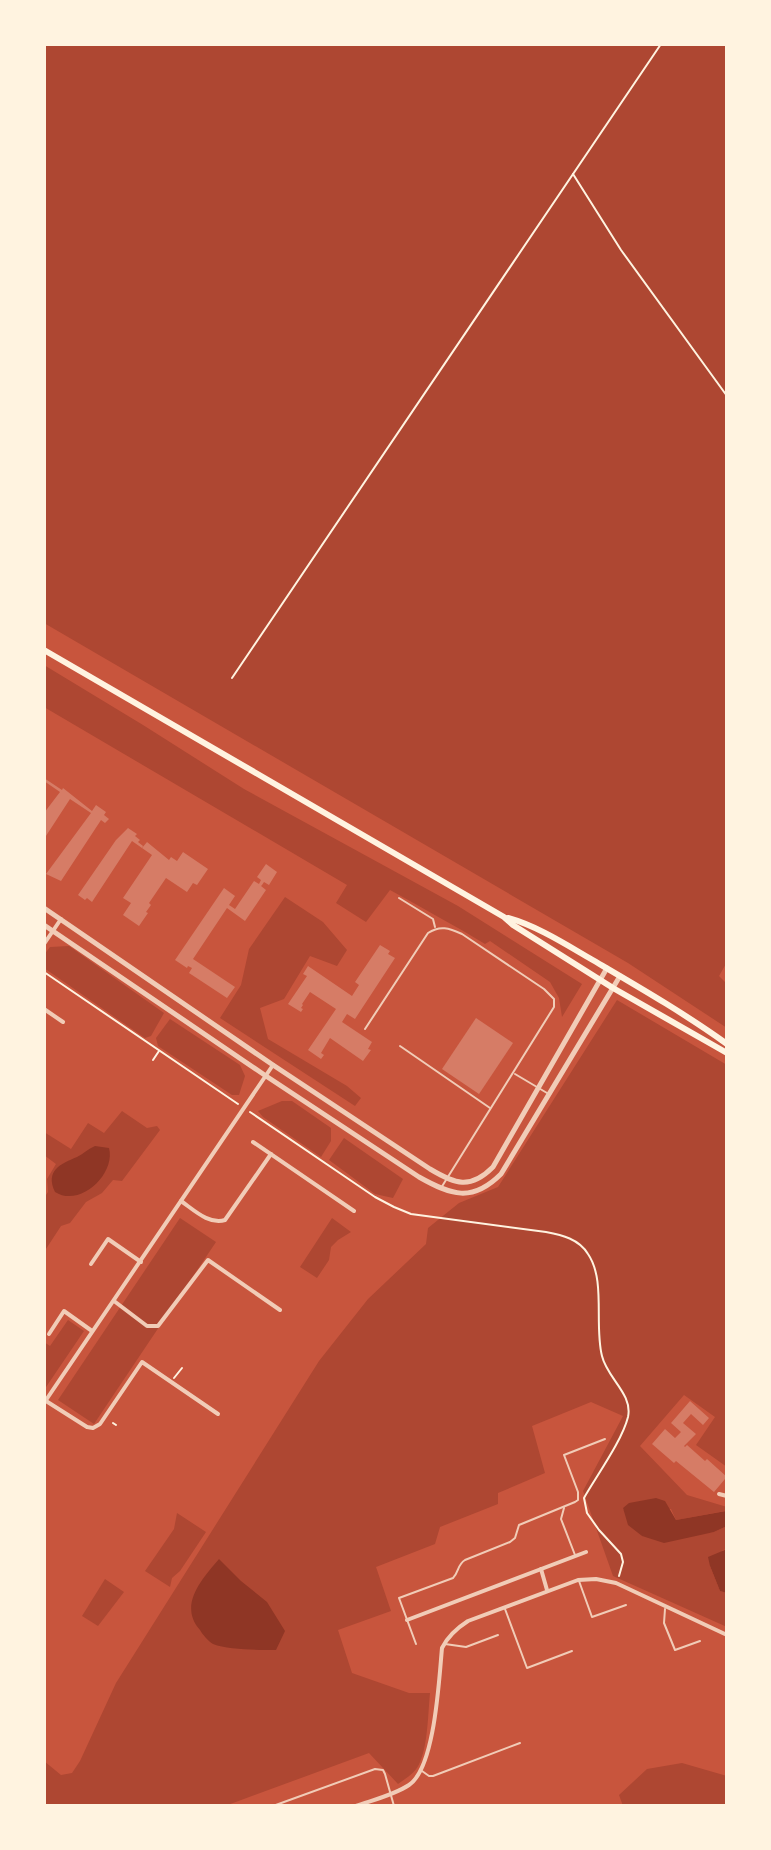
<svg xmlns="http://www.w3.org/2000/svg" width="771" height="1850" font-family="'PT Serif',serif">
<rect width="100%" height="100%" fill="#c8553d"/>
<g fill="#ae4732">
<polygon points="44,44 727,44 727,962 719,976 727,984 727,1028 628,963 44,623"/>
<path d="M44,665L143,725L244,789L458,906L582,984L562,1017L559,998L550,982L490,941L485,944C454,925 422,908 390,890L366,922L336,903L347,885L44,707Z"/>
<polygon points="285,897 323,922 347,950 337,966 310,956 284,999 260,1008 268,1039 347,1086 361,1098 355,1106 220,1018 241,985 249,949"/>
<polygon points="69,946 164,1013 151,1036 145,1038 44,968 44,955 50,947"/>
<path d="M617,1000L727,1065V1467L696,1445L715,1417L684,1395L640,1446L687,1495L727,1507V1513L725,1511L676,1520L671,1509L623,1508L627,1517L642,1536L651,1537L655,1540L714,1532L727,1526V1549L723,1550L710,1566L720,1591L727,1593V1627L613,1576L583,1491L623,1416L591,1402L532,1426L545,1473L498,1493V1504L440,1527L435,1544L376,1567L391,1611L338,1630L352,1673L409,1693H430C428,1713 428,1744 420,1762C416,1773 406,1778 398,1784L369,1753L225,1806H44V1761L61,1775L72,1773L80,1761L116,1683L319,1361L368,1299L426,1244L428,1228L459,1203L498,1187Z"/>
<polygon points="170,1019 240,1065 245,1076 239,1095 232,1095 158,1046 156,1038"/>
<polygon points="282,1101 292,1101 331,1128 331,1141 321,1157 263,1117 258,1111"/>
<polygon points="122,1111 147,1128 157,1126 160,1130 122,1181 113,1180 102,1193 86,1202 70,1223 61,1226 44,1252 44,1198 48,1192 47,1179 56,1164 44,1155 44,1132 71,1149 88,1123 104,1133"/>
<polygon points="344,1138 403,1179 393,1198 375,1194 329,1160"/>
<polygon points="180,1218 216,1242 94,1424 58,1400"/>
<polygon points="332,1218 351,1232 338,1240 331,1247 329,1260 317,1278 300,1267"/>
<polygon points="68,1320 84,1331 44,1390 44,1342 50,1346"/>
<polygon points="177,1513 206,1532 180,1571 172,1578 170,1587 145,1571 174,1529"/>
<polygon points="105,1579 124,1592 98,1626 82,1616"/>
<polygon points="682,1763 727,1776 727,1806 623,1806 619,1795 647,1769"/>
</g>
<g fill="#8f3625">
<path d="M95,1146L109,1148C116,1174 80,1208 55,1192C45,1171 60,1164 77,1157C83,1154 88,1149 95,1146Z"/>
<polygon points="656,1498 665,1501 676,1520 726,1511 727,1526 714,1532 664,1543 642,1536 628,1525 623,1508 629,1503"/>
<polygon points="727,1549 727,1593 720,1591 710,1566 708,1557"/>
<path d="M219,1559L241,1581L267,1602L285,1631L276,1650C259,1650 228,1650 213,1644C208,1641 203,1635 200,1630C178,1605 202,1579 219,1559Z"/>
</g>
<g fill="#d67c66">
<polygon points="44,778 62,790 63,788 92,811 96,805 106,812 104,815 109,819 105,823 101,820 61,881 46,874 91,813 70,799 44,839 44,813 60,792 44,781"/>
<polygon points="128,828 137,834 135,836 140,840 138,842 143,846 142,848 132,841 92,902 87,898 85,900 78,895 116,840"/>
<polygon points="147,842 169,860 171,857 177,861 183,852 208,869 197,885 193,883 187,892 166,878 149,903 151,905 146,912 148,913 139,926 123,915 131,903 123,898 152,855 142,848"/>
<polygon points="266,864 277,872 269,885 264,882 262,885 261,886 266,890 245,921 227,908 193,959 235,987 227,998 189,973 192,968 188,966 187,968 175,960 224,888 235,896 229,905 235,909 254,881 259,884 261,880 257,877"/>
<polygon points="380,945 390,951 388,954 395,958 355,1019 347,1014 342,1022 372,1042 368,1049 371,1050 363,1061 330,1038 321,1053 324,1055 321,1059 308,1050 336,1009 310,992 302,1004 303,1005 301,1008 303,1009 301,1012 288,1004 307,976 303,974 308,966 352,996 359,985 355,982"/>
<polygon points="476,1018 513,1043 479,1094 442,1069"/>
<polygon points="690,1401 709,1418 703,1425 691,1414 683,1423 696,1434 684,1446 685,1447 687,1445 705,1461 707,1459 727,1477 727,1481 725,1479 714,1492 676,1461 674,1463 652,1444 665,1429 675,1438 681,1432 671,1423"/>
</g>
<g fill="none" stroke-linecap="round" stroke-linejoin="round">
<g stroke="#fff3e0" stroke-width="2">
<polyline points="573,174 621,250 727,396"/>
<polyline points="232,678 661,44"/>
<polyline points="44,972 238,1104"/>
<polyline points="153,1060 159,1051"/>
<path d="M250,1112L375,1197L394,1207L411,1214L546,1232C562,1235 579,1239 588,1254C606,1280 594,1325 602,1356C607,1378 633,1394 628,1417C622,1441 597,1475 584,1498L587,1513L599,1530L621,1554L623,1562L619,1576"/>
<polyline points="174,1378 182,1368"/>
<polyline points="113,1423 116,1425"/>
</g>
<g stroke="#f1ccb7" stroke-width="2">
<polyline points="399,898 433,919 435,927"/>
<path d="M365,1029L428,933C440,925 449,928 462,934L544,989L554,999V1007L441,1188"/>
<polyline points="400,1046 490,1108"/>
<polyline points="515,1074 547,1093"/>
<polyline points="564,1508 561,1519 575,1555"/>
<polyline points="579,1581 592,1617 626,1605"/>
<polyline points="505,1609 527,1668 572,1651"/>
<polyline points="665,1609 664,1623 675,1650 700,1641"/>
<path d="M416,1644L399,1598L453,1578C459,1572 457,1565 465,1560L510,1542L515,1538L519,1525L575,1502L578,1500V1492L564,1455L605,1439"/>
<polyline points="445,1644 466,1647 498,1635"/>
<polyline points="422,1771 429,1776 433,1776 520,1743"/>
<polyline points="273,1806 375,1769 383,1770 385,1774 394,1806"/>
</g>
<g stroke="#f1ccb7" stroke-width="4">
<polyline points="44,944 61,919"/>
<polyline points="44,1009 63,1022"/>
<polyline points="253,1142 354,1211"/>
<path d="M181,1201C194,1210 209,1225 225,1220L271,1154"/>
<polyline points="91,1264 108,1239 141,1262"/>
<polyline points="114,1301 147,1326 158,1326 208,1260 280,1310"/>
<polyline points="49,1334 64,1311 92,1331"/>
<polyline points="46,1401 87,1427 93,1428 100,1424 142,1362 218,1414"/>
<polyline points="44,1403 273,1065"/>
<polyline points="719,1494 727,1496"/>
<polyline points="541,1569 547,1590"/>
<polyline points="407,1620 586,1552"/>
<path d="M356,1806C373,1800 394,1795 409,1785C435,1768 439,1679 442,1648C448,1636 457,1628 468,1621L578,1580L596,1579L616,1583L727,1635"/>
</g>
<g stroke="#f1ccb7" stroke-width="5">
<path d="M44,908L273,1065L430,1169C455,1184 470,1190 493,1167L607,968"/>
<path d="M44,925L266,1076L419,1177C451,1195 472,1203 501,1174L620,976"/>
</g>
<g stroke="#fff3e0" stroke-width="6">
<polyline points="44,650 504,917 513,925 613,988 727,1053"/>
<path d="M508,918C537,926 565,944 591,959C637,986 684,1013 727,1044"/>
</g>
</g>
<rect width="771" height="1850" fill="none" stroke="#fff3e0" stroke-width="92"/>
</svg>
